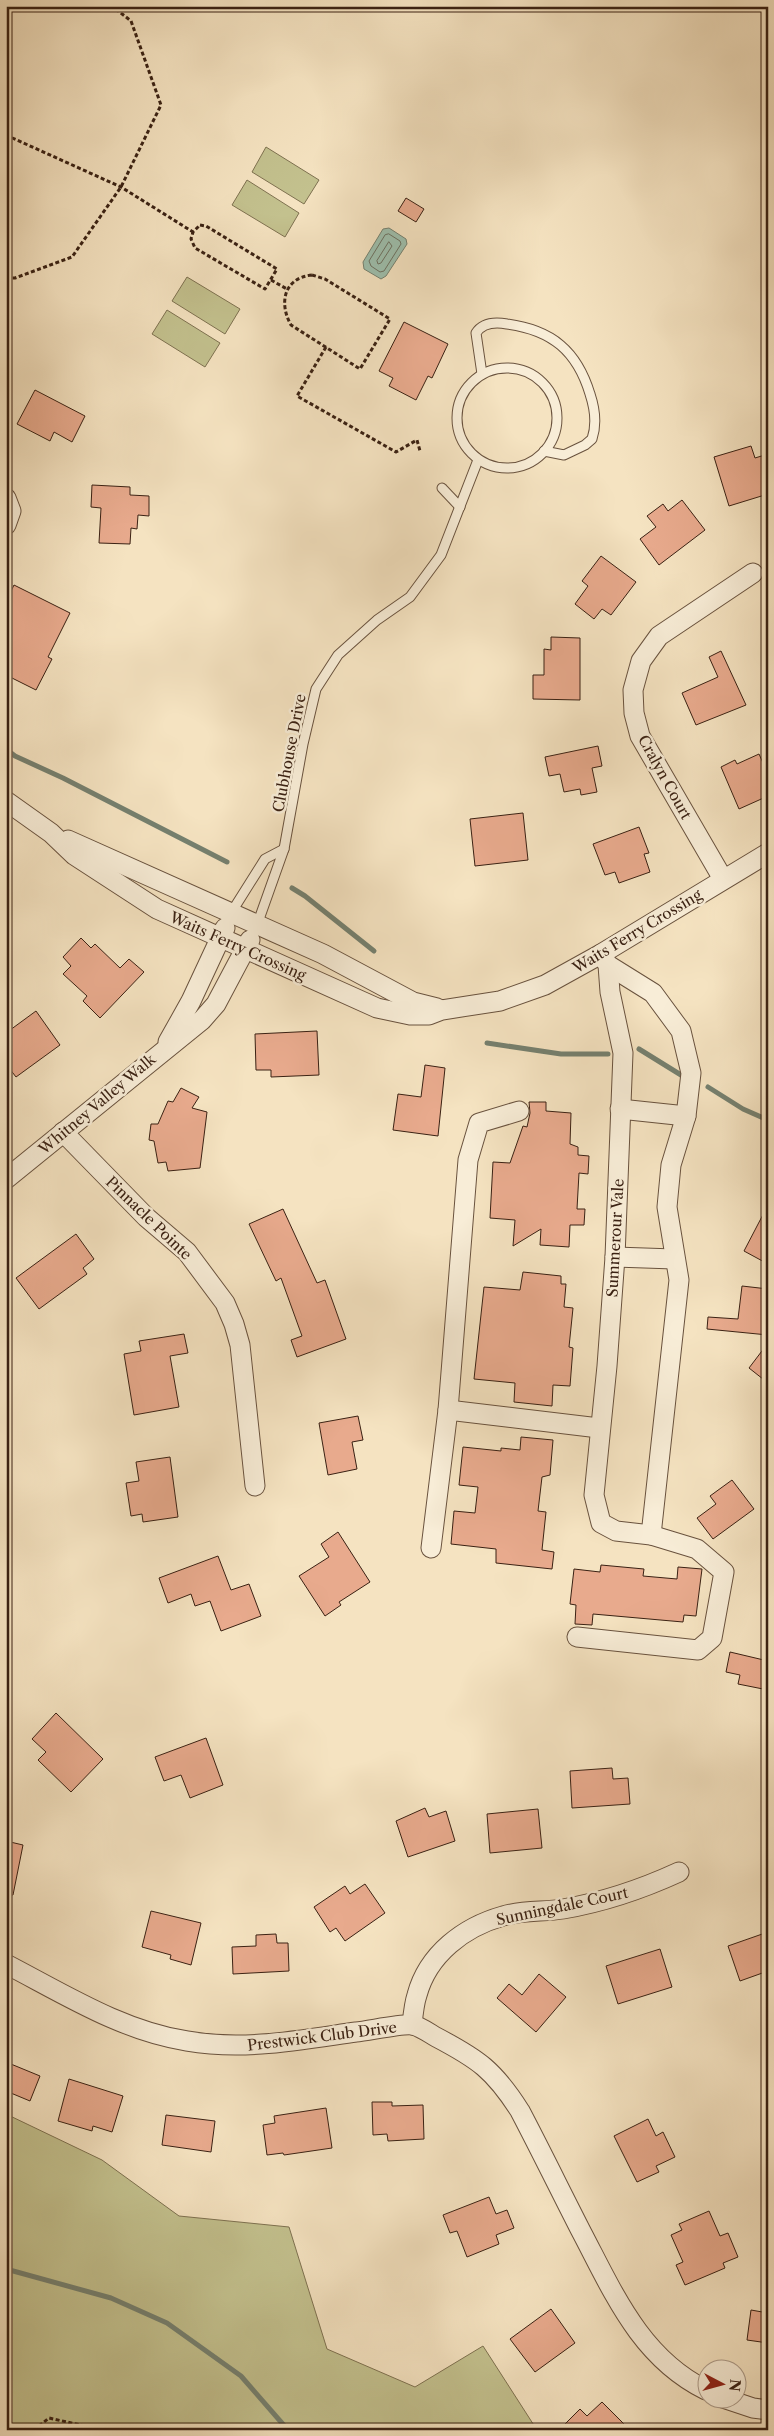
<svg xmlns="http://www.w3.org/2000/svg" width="774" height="2436" font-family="'Libre Caslon Text',serif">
<rect width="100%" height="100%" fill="#f5e3c1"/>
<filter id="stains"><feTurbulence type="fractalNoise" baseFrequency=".004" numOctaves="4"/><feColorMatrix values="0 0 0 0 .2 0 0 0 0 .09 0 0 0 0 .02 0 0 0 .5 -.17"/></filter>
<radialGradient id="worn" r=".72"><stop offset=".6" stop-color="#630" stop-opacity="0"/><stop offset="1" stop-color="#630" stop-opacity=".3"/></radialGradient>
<g fill="#c3c18e" stroke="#7e7150">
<polygon points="266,147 319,180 304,204 252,172"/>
<polygon points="247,180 299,213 285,237 232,205"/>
<polygon points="187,277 240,309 225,334 172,301"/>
<polygon points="167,310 220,343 205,367 152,334"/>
<polygon points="6,2114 102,2160 179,2216 289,2227 327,2349 415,2387 483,2346 537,2430 6,2430"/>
</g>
<polygon fill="#9dbfad" stroke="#75806f" points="389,228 406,239 407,244 386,276 381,279 364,269 363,262 383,229"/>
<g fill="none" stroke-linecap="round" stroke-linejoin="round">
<g stroke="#6c7060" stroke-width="1">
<polygon points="389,234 400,241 401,244 384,271 380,272 371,266 369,261 385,235"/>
<polygon points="389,242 392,246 381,263 378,264 377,261"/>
</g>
<g stroke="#75806f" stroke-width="5">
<polyline points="6,749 15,756 63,778 227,862"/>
<polyline points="292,888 305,896 374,951"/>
<polyline points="487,1043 561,1054 608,1054"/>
<polyline points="639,1049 681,1075"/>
<polyline points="708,1087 743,1109 768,1120"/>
<polyline points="6,2269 111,2298 167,2323 241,2376 288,2430"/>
</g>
</g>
<g fill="#e8aa8d" stroke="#3a2113">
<polygon points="406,198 424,209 416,222 398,211"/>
<polygon points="404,322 448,344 432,378 428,376 416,400 389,386 393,378 379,371"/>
<polygon points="35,390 85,416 72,442 54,432 50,441 17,424"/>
<polygon points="751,446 755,458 768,454 768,494 729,506 714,457"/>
<polygon points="92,485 130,487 130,495 149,496 149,516 138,515 137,529 131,528 130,544 99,543 101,508 91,507"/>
<polygon points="682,500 705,530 659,565 640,539 656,527 647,516 663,504 668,511"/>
<polygon points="601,556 636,582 611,615 602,609 594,619 575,604 588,586 582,581"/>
<polygon points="14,585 70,613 48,657 52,659 36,690 6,675 6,601"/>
<polygon points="551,637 580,638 580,700 533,699 533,675 544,675 544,649 551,650"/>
<polygon points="721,651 746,705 696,725 682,693 718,677 709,657"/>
<polygon points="598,746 602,766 592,768 597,792 581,795 580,789 564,792 560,774 549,776 545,757"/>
<polygon points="759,754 768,774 768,796 739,809 721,767 735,760 737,764"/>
<polygon points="523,813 528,860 475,866 470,819"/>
<polygon points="639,827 649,853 644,854 650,872 619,883 615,872 605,875 593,844"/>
<polygon points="81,938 91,948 95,944 120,968 129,959 144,972 100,1018 83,1001 87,996 63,974 71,966 63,957"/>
<polygon points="36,1011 60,1045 16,1077 6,1064 6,1033"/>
<polygon points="317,1031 319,1075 271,1077 271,1070 256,1070 255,1034"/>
<polygon points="425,1065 445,1068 438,1136 393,1130 398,1094 421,1097"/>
<polygon points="181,1088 199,1097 192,1108 207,1112 200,1168 168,1171 166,1162 158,1163 154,1141 149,1140 151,1124 158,1124 168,1101 173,1102"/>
<polygon points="529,1102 546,1102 546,1111 571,1113 570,1144 578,1147 578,1155 589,1156 588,1174 579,1173 577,1209 585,1209 584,1225 570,1225 569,1247 540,1245 541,1229 513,1246 515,1220 490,1218 493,1162 510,1163 523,1126 527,1127 530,1113"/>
<polygon points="768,1205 768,1264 744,1251"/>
<polygon points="283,1209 317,1283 325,1280 346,1339 297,1357 291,1340 302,1336 281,1278 276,1281 249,1224"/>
<polygon points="76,1234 94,1259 83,1268 87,1274 39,1309 16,1278"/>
<polygon points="523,1272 561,1276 561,1284 566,1284 564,1307 573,1308 569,1347 573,1348 570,1386 553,1385 552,1406 514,1402 515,1383 474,1379 484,1287 520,1290"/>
<polygon points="742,1286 768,1289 768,1335 707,1329 708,1317 738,1319"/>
<polygon points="184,1334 188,1353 170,1356 179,1407 134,1415 124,1354 141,1351 139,1341"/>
<polygon points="768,1343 768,1383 749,1368"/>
<polygon points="358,1416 363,1440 352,1442 357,1469 328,1475 319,1423"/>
<polygon points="521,1437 553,1440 550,1475 542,1477 538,1511 546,1512 542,1550 554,1552 552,1569 496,1563 496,1549 451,1544 454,1511 475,1513 478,1487 459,1485 463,1447 501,1451 501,1448 520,1450"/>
<polygon points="170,1457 178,1517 143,1522 142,1514 131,1516 126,1483 139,1481 136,1462"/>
<polygon points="732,1480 754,1509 713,1539 697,1518 716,1504 710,1496"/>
<polygon points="338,1532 370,1582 339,1602 341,1605 325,1616 299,1576 329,1557 321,1544"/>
<polygon points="218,1556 231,1590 249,1584 261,1616 221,1631 210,1601 195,1606 191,1594 168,1603 159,1578"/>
<polygon points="601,1565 644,1569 643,1576 677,1579 678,1567 702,1569 696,1616 684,1615 683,1622 593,1614 592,1625 575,1624 576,1605 570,1604 574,1569 600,1572"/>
<polygon points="730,1652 768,1661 768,1690 738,1684 740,1675 726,1672"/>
<polygon points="56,1713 103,1759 71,1792 38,1760 46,1752 32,1739"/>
<polygon points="206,1738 223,1785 190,1798 181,1775 164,1781 155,1757"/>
<polygon points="612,1768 613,1779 628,1778 630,1804 572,1808 570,1771"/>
<polygon points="425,1808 429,1817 446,1811 455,1841 408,1857 396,1821"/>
<polygon points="538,1809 542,1848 490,1853 487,1814"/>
<polygon points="6,1841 23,1845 13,1895 6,1895"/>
<polygon points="365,1884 385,1913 345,1941 336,1928 330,1932 314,1907 345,1886 350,1894"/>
<polygon points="151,1911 201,1923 191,1965 170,1959 171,1955 142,1947"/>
<polygon points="768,1932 768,1971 740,1981 728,1946"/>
<polygon points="276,1934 277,1943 288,1943 289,1971 233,1974 232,1947 256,1946 256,1935"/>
<polygon points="660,1949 672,1987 618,2004 606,1966"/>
<polygon points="539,1974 566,1997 536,2032 497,1998 509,1984 522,1995"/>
<polygon points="6,2062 40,2076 30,2101 6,2091"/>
<polygon points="69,2079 123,2096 112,2132 93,2126 92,2131 58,2121"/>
<polygon points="372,2102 392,2102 392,2106 423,2105 424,2139 388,2141 387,2134 373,2135"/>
<polygon points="326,2108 332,2148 284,2155 283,2153 267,2155 263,2125 275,2123 274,2116"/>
<polygon points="166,2115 215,2121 211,2152 162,2145"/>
<polygon points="648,2119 656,2136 663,2132 675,2157 656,2166 659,2172 637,2182 614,2136"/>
<polygon points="489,2197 496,2214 507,2210 514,2228 496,2235 499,2244 467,2257 457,2231 450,2233 443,2215"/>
<polygon points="709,2211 720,2236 728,2233 738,2257 723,2263 725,2268 685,2285 676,2265 683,2262 671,2235 682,2230 679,2224"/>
<polygon points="551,2309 575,2343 535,2372 510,2339"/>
<polygon points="751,2310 768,2313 768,2343 747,2340"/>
<polygon points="602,2402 630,2430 559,2430 580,2409 587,2416"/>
</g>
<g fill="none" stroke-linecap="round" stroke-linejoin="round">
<g stroke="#69523e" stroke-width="11">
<g id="service">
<circle cx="507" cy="418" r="50"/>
<path d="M482,374L476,333C483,322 496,322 507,324C552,330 577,351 590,394C595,409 597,424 592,439L585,445L564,455L544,451"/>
<polyline points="442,488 460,507"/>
<polyline points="231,913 265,859 284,849"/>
<polyline points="257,925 284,849 303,744 316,689 338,655 377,620 410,597 441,555 478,460"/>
</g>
</g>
<g stroke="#69523e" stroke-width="21">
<g id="minor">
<polyline points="6,498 11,511 6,525"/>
<polyline points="6,801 51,833 74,855 157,909 377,1008 410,1015 429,1015 442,1010 500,1001 545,985 601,954 768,853"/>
<polyline points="68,840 323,954 413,1002 437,1008"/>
<polyline points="723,879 640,736 634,713 633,690 641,661 659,636 753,573"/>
<polyline points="608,965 653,993 681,1031 691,1073 686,1116 671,1165 667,1207 679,1280 651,1535"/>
<polyline points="168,1042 191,1001 225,928"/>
<polyline points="620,1109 686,1116"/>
<polyline points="63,1132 146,1217 187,1252 225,1303 234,1324 240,1345 255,1486"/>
<polyline points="6,1179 202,1020 216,1004 250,940"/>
<polyline points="615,1257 674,1259"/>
<polyline points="448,1410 468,1160 479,1123 519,1111"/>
<polyline points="431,1548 448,1410 599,1428"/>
<polyline points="577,1637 698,1650 712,1638 724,1572 697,1549 651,1535 616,1531 601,1523 594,1495 607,1366 615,1257 623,1053 610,992 608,965 601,954"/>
<path d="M6,1964C64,1994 122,2031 187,2041C244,2051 300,2040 356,2032C368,2031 404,2023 413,2025C421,2027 429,2033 436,2037C478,2059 494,2070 520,2111C541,2151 561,2192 582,2233C614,2294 641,2358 706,2390"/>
<path d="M412,2025C413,2015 414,2004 417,1995C428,1954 464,1927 503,1916C522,1910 544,1912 563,1909C604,1902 642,1889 679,1872"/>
<polyline points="723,2398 753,2408 768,2410"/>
</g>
</g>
<g stroke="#3a2113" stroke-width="3" stroke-dasharray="4 2.5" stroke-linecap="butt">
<polyline points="6,137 8,136 121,187 193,232"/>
<polygon points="200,225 206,226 277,269 265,289 195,248 191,239 193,232"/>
<path d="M312,275L325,279L390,319L360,369L291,325C279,304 283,278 312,275Z"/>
<polyline points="6,278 15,278 72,257 121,187 161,105 131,21 112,6"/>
<polyline points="271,280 287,289"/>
<polyline points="326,347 297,396 396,452 417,440 420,451"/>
<polyline points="34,2430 49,2418 103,2430"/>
</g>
<use href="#service" stroke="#f8edd7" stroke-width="9"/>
<use href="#minor" stroke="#f8edd7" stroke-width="19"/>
</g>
<g text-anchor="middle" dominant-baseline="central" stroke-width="5" stroke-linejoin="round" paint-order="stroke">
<g font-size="15" fill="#3a2113" stroke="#f8edd7">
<text transform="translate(289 753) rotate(-79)">Clubhouse Drive</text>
<text transform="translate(665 777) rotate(61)">Cralyn Court</text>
<text transform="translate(637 931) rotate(-31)">Waits Ferry Crossing</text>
<text transform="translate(238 946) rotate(24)">Waits Ferry Crossing</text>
<text transform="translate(97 1104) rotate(-40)">Whitney Valley Walk</text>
<text transform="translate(149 1218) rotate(44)">Pinnacle Pointe</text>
<text transform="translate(615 1238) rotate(-87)">Summerour Vale</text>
<text transform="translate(562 1906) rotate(-12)">Sunningdale Court</text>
<text transform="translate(322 2036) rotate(-7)">Prestwick Club Drive</text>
</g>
</g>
<rect width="774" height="2436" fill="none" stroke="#f5e3c1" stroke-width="25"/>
<rect x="8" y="8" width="759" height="2421" fill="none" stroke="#3a2113" stroke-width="2.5"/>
<rect x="12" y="12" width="749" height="2411" fill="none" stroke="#3a2113"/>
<g transform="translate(722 2384) rotate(96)"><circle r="24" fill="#f8edd7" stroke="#ac9b89"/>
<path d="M0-4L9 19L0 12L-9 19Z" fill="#8f2418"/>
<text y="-8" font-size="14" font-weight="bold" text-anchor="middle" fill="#3a2113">N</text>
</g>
<rect width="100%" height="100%" filter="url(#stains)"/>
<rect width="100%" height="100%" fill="url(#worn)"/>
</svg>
